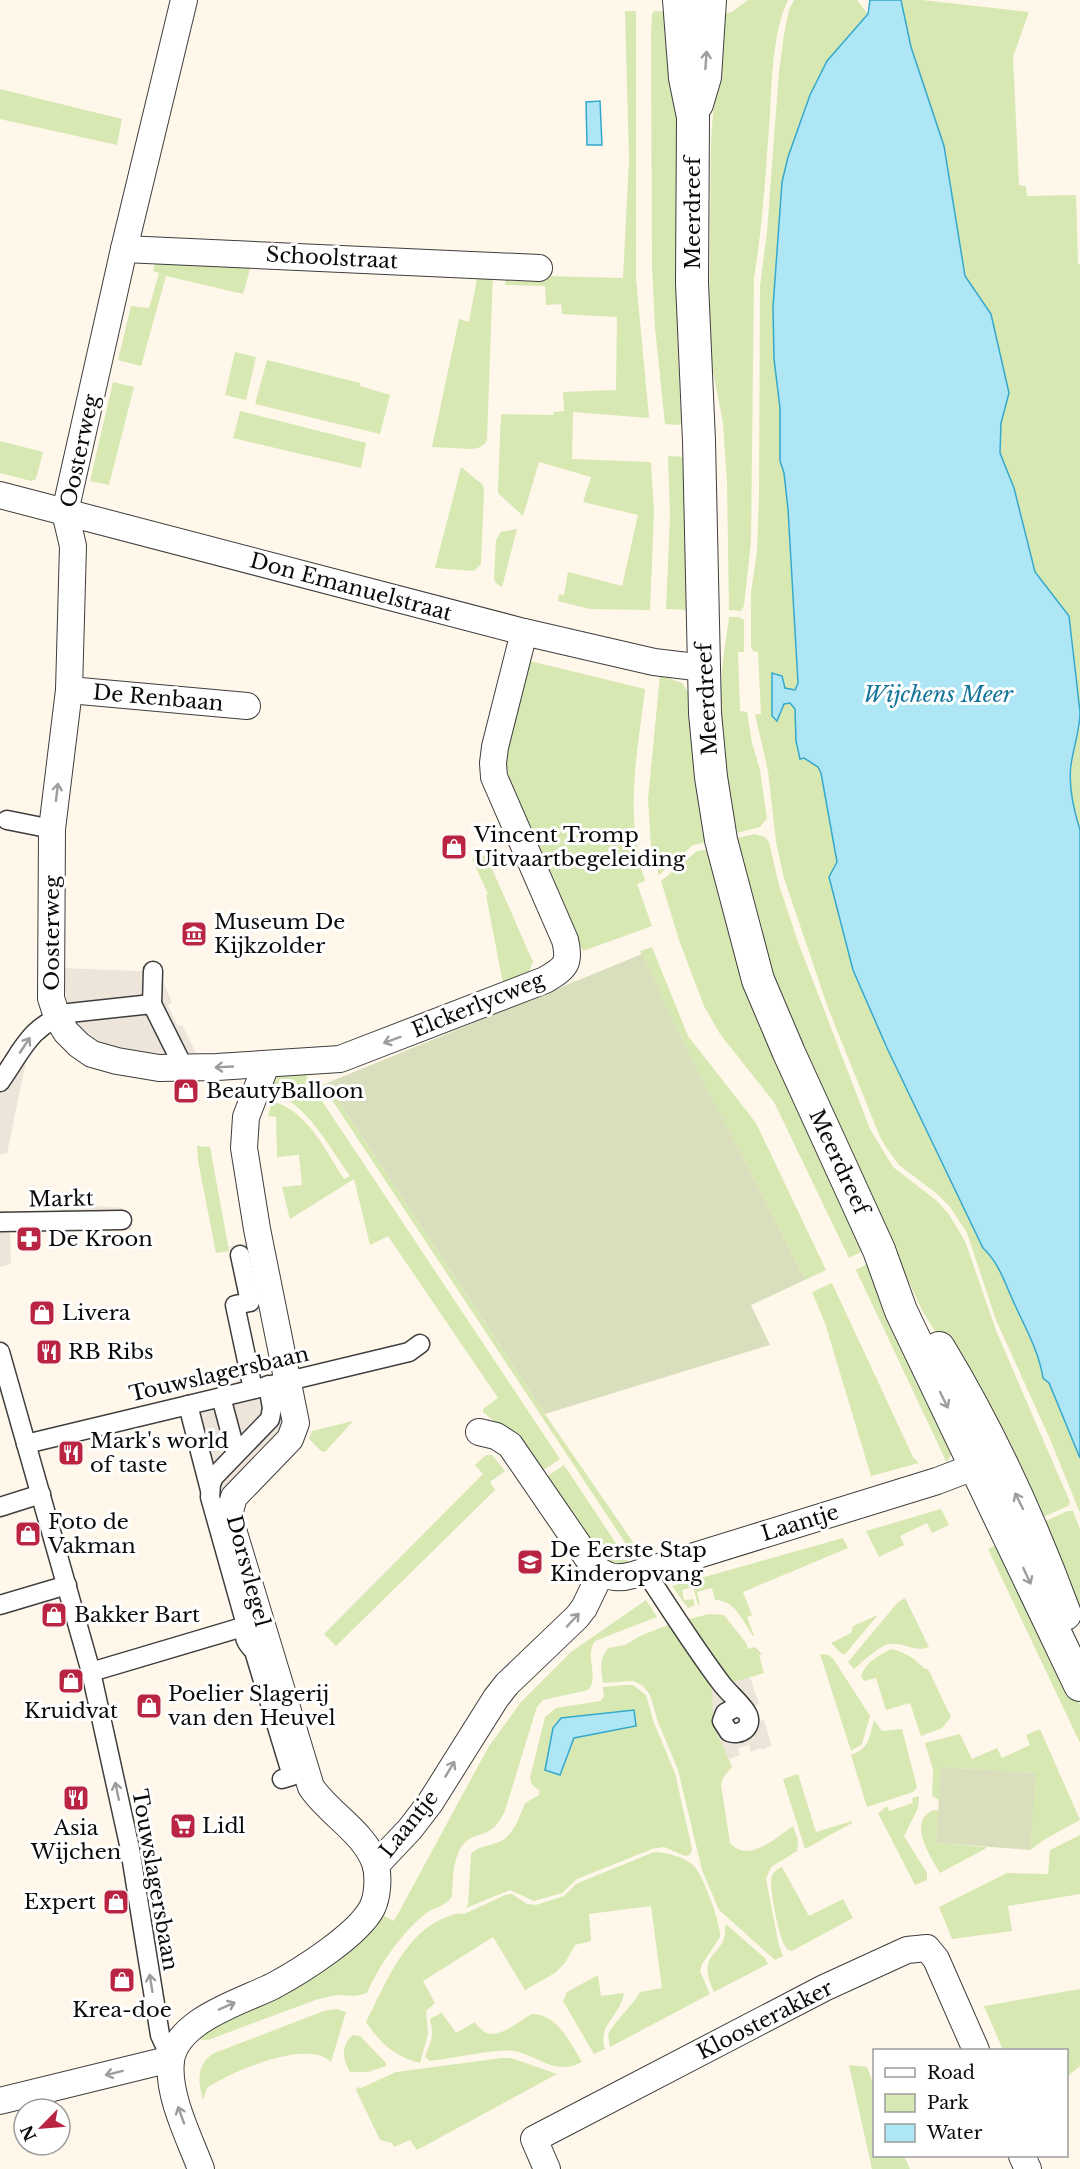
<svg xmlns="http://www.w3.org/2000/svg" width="1080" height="2169" font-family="'Libre Baskerville',serif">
<rect width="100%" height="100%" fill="#fff7e9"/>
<g fill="#d7e8b3" fill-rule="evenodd">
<path d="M748,0H788C773,31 772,78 770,113C766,168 763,223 754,278L751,541L744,606L741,611L729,610L727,482L723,423L709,350L711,141L720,14L732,12Z"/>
<path d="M794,0H857L868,14L827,61L810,95L788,157L782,182L773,307L774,359L780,408V461L784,473L788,509L798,683L795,690L785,688L782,676L772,673V716L784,704L790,702L795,709L796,741L801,759L803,758L818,767L821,773L837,862L829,877L853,970L887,1048L983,1248C1000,1264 1005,1284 1015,1304C1026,1329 1039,1352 1043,1378L1049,1383L1080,1458V1513L1050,1439L996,1320L967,1233L950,1207L936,1193L899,1165L886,1147L880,1137L828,1008L784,878L776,842L768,771L755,714H761L758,652L753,651L751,647V592L757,551L759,496L760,286L767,232L779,72L784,34L789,10Z"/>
<polygon points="901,0 922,0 1029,12 1013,57 1019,185 1026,186 1027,196 1076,195 1078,264 1080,264 1080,712 1069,616 1035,572 1014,488 1000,453 1001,423 1009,393 991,314 965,276 944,146 911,47"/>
<polygon points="625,11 636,11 636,278 649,418 573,412 572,459 651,462 654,513 650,610 590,609 558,601 559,594 564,595 568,572 622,586 638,515 583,502 591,477 539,462 523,516 498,493 498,487 501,414 554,415 553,412 564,411 563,392 616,390 617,317 562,314 561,304 546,305 545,286 505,285 506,275 623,278 629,160"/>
<polygon points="654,11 670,12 677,94 678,346 680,399 682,422 679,425 665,424 655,328 652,266 651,34 652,15"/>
<polygon points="0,89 122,119 117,145 0,119"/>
<polygon points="156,260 251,266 243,294 166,276 141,366 118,360 131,306 149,308 159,273 153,271"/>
<polygon points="478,273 493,273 487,439 485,444 478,448 471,449 432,447 459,319 469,322"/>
<polygon points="235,352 256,357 246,400 225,395"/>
<polygon points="267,360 360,383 360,386 390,395 380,434 255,404"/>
<polygon points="113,382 134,387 109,485 90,481"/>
<polygon points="240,411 366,443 361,468 233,438"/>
<polygon points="0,441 43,452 36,479 31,481 0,473"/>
<polygon points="668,456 685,457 690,610 666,609 670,516"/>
<polygon points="461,467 483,485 484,491 481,564 474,571 435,568"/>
<polygon points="517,529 502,587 495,582 494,578 496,540 501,532"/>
<path d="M729,617H739L744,620V652H738L740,711L747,712L752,743L760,770L767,818L760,827L737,833C729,784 720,735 721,686C722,663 726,640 729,617Z"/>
<path d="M530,661L645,689C637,757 624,814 645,881L637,884L652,926L583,951L514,794C510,781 505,766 506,753C509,722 522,690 530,661Z"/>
<polygon points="660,675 682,683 690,695 708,842 693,845 659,875 651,846 648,799"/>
<path d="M1080,727V830C1067,790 1069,767 1080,727Z"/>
<polygon points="755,834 765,837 769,842 779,885 798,942 870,1129 893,1167 937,1201 948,1213 965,1241 997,1333 1070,1502 1068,1506 1036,1520 969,1386 923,1312 850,1157 776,989 751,904 737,838"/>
<polygon points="710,849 748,994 762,1031 863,1248 863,1251 849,1258 774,1102 720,1034 704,1006 680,943 661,881 697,851"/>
<polygon points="486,855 533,962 529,971 510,979 512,986 504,989 486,895 488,894 472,859"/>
<polygon points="652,947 688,1036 756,1123 826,1270 805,1280 678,1031 640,951"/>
<path d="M304,1068L308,1080L560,1459L542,1471L500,1426L483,1412V1409L498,1398L388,1236L370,1245L354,1179L290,1219L282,1187L302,1185L299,1155L277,1157L276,1117L268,1116L272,1101C308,1111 325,1150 344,1179L350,1176C332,1151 310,1110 282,1097C276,1094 269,1093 263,1091L271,1076Z"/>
<polygon points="327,1083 545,1414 637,1548 630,1550 322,1085"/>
<polygon points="197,1146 210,1147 229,1251 216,1253 198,1161"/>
<polygon points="867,1264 870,1264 953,1450 948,1461 946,1461 856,1270"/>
<polygon points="832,1283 913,1457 919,1463 871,1476 825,1323 812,1292"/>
<polygon points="353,1421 325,1452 321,1451 309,1439 312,1431"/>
<polygon points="486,1455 492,1455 505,1471 490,1482 495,1490 336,1646 324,1634 483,1474 475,1465"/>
<polygon points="564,1465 629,1563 617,1564 602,1558 545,1478"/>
<polygon points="941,1509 949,1525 932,1533 927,1523 900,1536 904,1545 879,1557 866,1531"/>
<polygon points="1068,1511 1073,1511 1080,1529 1080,1624 1041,1523"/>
<path d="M843,1538L848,1548L743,1592L752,1615L747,1617L754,1635L753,1636C743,1621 735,1600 715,1600L712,1588L697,1592L700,1604L698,1605L693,1587L682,1590L684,1600L693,1599L695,1605L688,1608L672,1586Z"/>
<polygon points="1002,1542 1080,1705 1080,1743 988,1549"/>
<path d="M905,1598L929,1647C914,1653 904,1642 890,1644C878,1646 864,1661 854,1669L848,1662L898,1602Z"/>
<path d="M646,1600L657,1617L595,1641C584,1656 600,1677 588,1690L543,1700L537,1707L534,1716L505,1811C501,1818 496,1828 487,1832C481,1835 475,1835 469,1839C452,1851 453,1879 452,1897C444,1907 434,1907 425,1914C401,1934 379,1965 367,1993L355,1996L336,1995L318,1999L208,2040H202L199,2036L379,1913L394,1921L489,1746L521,1702L571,1652Z"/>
<polygon points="709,1614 724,1615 746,1643 748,1649 755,1647 762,1654 759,1655 764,1673 728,1684 685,1620"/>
<polygon points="878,1615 845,1654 842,1654 831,1643 851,1633 853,1626"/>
<path d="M673,1623L713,1681L727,1755L732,1767L723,1778L721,1785L730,1843C749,1864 775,1838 793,1826L798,1840L797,1851L771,1867L766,1879L779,1946L783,1956L775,1960L719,1910L702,1870L678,1770L658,1722L650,1695L643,1686L633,1681L603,1683C601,1668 599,1660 608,1648L625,1645L640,1636Z"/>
<path d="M892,1649C907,1653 915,1659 925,1669H928L951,1717L942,1728L921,1736L910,1703L886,1710L876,1678L864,1681L861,1676C865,1663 880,1654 892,1649Z"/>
<polygon points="820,1654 829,1655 834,1660 870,1716 862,1744 851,1751"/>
<path d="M625,1685H633L646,1695L654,1723L675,1773L692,1849L690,1855L685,1856L664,1847L652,1849L577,1879L562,1893L534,1901L510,1890L466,1908L468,1904L471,1854C477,1847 484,1847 493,1844C513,1839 518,1820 525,1803L539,1795L540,1791L532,1785L530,1778L545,1717L556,1708L600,1701L604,1697L603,1687ZM556,1722L636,1725L574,1738L560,1774Z"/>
<path d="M874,1720L882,1731L902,1729L917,1787L913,1792L867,1807L851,1755C870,1748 869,1738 874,1720Z"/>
<polygon points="1040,1729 1080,1820 1047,1838 1030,1850 1035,1773 942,1767 939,1800 932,1796 933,1770 925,1743 960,1734 972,1759 997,1748 1002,1758 1030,1745 1026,1735"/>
<polygon points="798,1774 816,1832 852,1821 852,1823 805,1849 783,1779"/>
<polygon points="919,1796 918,1808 904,1836 927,1873 927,1880 915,1885 878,1813 887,1806 889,1811 913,1803 912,1798"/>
<path d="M934,1810H939L936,1843L986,1847L985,1849L940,1873C931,1857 906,1821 934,1810Z"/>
<polygon points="1080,1835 1080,1894 1008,1906 1012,1931 952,1939 939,1907 1007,1873 1048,1874 1050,1850"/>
<path d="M654,1852C666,1852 685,1857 694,1866C703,1876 721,1923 720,1937L702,1964L700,1971L710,1994L610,2047L608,2034C617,2018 631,2008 640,1992L662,1988L651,1906L589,1914L591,1941L575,1945L565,1963L555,1973L525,1990L493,1937L423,1981L435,2003L426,2011L428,2034L420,2063C394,2056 381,2044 366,2022C384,1987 404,1935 442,1919C450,1916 456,1912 464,1914L505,1895L512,1894L527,1904L536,1905L564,1896L576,1884L583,1881Z"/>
<path d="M782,1867L809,1916L843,1899L853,1918L792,1951C788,1950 787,1950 785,1946C779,1937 768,1884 772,1876C774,1871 778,1869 782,1867Z"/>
<path d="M727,1925L765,1958L768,1964L714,1992C694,1949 727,1959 725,1926Z"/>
<path d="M598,1975L601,1996L624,1993C620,2017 597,2025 605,2049L594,2054L563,2001L567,1992Z"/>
<polygon points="1080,1989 1080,2066 1067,2077 1066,2050 1003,2050 984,2006"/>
<path d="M337,2009L346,2012L331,2062C307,2038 231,2072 207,2088L203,2100C198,2081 196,2067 212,2054L324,2011Z"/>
<path d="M442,2013L456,2033L475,2022C491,2048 512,2025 532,2014C558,2014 570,2043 582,2062C556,2076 540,2057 515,2051C499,2048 448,2059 430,2061L425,2057C430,2044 435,2035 430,2022L431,2018Z"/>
<path d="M353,2035L360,2036L386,2063V2066L368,2072H350C342,2059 341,2045 353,2035Z"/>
<polygon points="502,2058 511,2058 557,2074 417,2150 410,2140 394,2147 392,2143 380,2140 356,2090 358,2087 361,2088 396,2072"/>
<polygon points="849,2065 867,2067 874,2086 874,2156 904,2156 910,2169 872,2169"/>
</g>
<g fill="#d9dfbc">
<polygon points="642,954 678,1031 805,1280 751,1305 770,1345 545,1414 327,1083"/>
<polygon points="941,1767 1036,1773 1030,1850 936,1843"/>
</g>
<g fill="#ede5da">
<polygon points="62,968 162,972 160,975 172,1002 168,1005 170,1010 178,1026 182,1025 199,1059 164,1059 105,1049 80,1031 69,1013"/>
<polygon points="4,1058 26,1061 7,1153 0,1155 0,1063"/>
<polygon points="82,1203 82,1205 123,1208 132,1225 131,1230 10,1231 11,1264 0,1267 0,1211 60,1212 61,1204"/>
<polygon points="248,1243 262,1311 242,1314 255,1377 274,1373 283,1420 280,1431 222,1490 207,1511 191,1457 178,1397 235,1384 243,1372 227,1297 238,1295 229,1247"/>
<polygon points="667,1588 670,1597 728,1684 750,1677 759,1704 755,1706 760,1721 764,1720 772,1746 762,1750 760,1748 751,1752 749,1745 738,1748 740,1755 729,1759 713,1726 712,1689 715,1688 652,1592"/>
</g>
<g fill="#aee6f6" stroke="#35a8cd" stroke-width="1.5">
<path d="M870,0H901L911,47L944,146L965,276L991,314L1009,393L1001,423L1000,453L1014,488L1035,572L1069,616L1080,712C1080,729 1075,742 1072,759C1067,782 1073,808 1080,830V1458L1049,1383L1043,1378C1039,1352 1026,1329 1015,1305C1005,1284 1000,1264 983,1248L887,1048L853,970L829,877L837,862L821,773L818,767L804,758L800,759L796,741L795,709L790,703L784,704L777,721L772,716V673L782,676L785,688L795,690L798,683L788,509L784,473L780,461V408L774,359L773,307L782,182L788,157L810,95L827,61L868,14Z"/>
<polygon points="600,101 602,145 587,145 586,102"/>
<polygon points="634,1710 636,1726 574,1738 560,1775 545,1770 553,1728 561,1718"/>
</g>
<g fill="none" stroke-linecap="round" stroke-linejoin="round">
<g stroke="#3e3e3e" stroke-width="21">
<g id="pedestrian">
<polyline points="7,820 52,829"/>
<polyline points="152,1004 153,971"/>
<path d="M0,1082C23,1050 28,1027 69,1013L152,1004L184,1068"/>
<polyline points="0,1222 122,1220"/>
<polyline points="240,1255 250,1302 235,1305 253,1389"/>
<polyline points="0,1352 91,1672 130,1849 160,2035 171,2059"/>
<path d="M268,1385L272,1408L270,1419L214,1477L211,1484L210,1497L246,1625C243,1637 245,1642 254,1651L292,1776L282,1779"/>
<polyline points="221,1397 236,1453"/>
<polyline points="188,1405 210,1490"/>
<polyline points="26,1444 409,1352 420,1344"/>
<polyline points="0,1507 41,1494"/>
<path d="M645,1571C670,1609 694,1647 721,1683C729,1694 743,1704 748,1715C753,1728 740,1736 729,1732L722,1721L725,1713L736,1707L744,1710"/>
<polyline points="0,1605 67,1585"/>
<polyline points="91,1672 256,1623"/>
</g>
</g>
<g stroke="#3e3e3e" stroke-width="28">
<g id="minor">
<path d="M184,0L124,249L65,512L73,546L69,690L52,829L51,998L57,1017L66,1032L79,1045L92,1054L117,1061L159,1068L217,1067L340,1059L545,980C565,968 571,964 565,940L494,777L493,763L495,747L524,632"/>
<polyline points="124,249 539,268"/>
<polyline points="0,495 524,632 654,662 704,668"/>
<polyline points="69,690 247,706"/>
<path d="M479,1432L496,1436L510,1445L593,1566C606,1577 616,1580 633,1575L937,1481L992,1460"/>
<polyline points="376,1865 410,1829 430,1803 496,1698 507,1684 577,1617 584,1608 601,1573"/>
<polyline points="0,2101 171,2059"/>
<polyline points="1022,2156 1028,2169"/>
<path d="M201,2169C189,2137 167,2095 171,2061C176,2020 243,2001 273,1986C301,1971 358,1935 372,1908C378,1896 379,1875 375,1863C364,1832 329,1814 311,1787L231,1523L230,1511L234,1497L290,1439L296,1423L257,1229L244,1148L246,1117L266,1065"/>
<polyline points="547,2169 534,2139 824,1988 907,1950 927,1948 936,1959 976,2050"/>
</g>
</g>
<g stroke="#3e3e3e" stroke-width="34">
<g id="tertiary">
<polyline points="679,0 685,78 693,117 692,283 699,441 705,713 711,777 721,840 758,980 789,1053 879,1250 901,1311 1080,1685"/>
<polyline points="697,104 705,77 710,0"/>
<path d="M939,1348C990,1432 1031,1522 1065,1614"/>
</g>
</g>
<use href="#pedestrian" stroke="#fff" stroke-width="18"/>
<use href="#minor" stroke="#fff" stroke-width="26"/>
<use href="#tertiary" stroke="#fff" stroke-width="32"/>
</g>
<defs><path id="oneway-shaft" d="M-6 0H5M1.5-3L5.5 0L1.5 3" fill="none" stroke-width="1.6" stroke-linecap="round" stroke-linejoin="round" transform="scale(1.5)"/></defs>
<g stroke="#9d9d9d">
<use href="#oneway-shaft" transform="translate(706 60) rotate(-86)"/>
<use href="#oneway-shaft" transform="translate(57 792) rotate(-83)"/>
<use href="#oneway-shaft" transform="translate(392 1040) rotate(160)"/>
<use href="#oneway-shaft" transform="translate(25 1045) rotate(-56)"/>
<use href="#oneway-shaft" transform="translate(224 1067) rotate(177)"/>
<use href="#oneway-shaft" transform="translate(944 1400) rotate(64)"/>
<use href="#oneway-shaft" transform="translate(1019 1501) rotate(-116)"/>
<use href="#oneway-shaft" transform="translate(1027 1576) rotate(65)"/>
<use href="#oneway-shaft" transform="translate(573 1620) rotate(-47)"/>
<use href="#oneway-shaft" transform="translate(450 1769) rotate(-59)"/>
<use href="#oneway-shaft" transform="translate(117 1791) rotate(-102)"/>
<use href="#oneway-shaft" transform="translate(151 1983) rotate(-99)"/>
<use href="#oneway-shaft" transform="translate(227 2006) rotate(-24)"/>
<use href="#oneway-shaft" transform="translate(114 2073) rotate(166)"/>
<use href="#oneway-shaft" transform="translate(181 2115) rotate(-110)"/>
</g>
<defs>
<g id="shop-square" transform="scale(1.35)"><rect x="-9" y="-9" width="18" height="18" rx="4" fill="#ba2443" stroke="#fff"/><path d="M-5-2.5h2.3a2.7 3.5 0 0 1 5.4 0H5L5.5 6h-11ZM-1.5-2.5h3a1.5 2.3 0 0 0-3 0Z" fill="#fff"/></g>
<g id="museum-square" transform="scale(1.35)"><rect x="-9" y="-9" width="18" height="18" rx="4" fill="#ba2443" stroke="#fff"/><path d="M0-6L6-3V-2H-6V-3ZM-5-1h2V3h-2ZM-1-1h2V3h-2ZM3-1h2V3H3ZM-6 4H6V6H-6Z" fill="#fff"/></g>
<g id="pharmacy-square" transform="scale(1.35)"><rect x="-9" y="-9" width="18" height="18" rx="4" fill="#ba2443" stroke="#fff"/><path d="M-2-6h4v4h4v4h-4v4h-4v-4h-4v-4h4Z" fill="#fff"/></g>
<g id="restaurant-square" transform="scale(1.35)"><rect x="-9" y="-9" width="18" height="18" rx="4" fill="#ba2443" stroke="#fff"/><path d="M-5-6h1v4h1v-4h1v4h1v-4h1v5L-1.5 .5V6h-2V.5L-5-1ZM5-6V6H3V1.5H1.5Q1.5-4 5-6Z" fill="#fff"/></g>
<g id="school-square" transform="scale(1.35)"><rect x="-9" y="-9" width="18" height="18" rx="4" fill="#ba2443" stroke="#fff"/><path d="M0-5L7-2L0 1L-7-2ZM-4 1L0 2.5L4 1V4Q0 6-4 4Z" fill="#fff"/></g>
<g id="supermarket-square" transform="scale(1.35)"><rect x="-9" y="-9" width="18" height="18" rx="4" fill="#ba2443" stroke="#fff"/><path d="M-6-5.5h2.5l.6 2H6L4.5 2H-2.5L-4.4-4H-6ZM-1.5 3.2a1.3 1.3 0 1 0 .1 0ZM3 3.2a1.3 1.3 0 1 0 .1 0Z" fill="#fff"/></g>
</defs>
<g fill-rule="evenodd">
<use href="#shop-square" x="454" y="847"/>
<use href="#museum-square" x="194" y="934"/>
<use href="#shop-square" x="186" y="1091"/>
<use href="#pharmacy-square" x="29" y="1239"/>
<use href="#shop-square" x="42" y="1313"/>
<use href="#restaurant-square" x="49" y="1352"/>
<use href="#restaurant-square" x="71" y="1453"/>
<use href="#shop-square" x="28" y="1534"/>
<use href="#school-square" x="530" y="1562"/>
<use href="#shop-square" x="54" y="1615"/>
<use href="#shop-square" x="71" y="1681"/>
<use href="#shop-square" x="149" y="1706"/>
<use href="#restaurant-square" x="76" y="1798"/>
<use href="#supermarket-square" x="183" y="1826"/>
<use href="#shop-square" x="116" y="1902"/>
<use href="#shop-square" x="122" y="1980"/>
</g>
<g text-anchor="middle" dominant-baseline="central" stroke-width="6" stroke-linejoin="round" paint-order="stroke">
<g font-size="21" fill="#0b0b0b" stroke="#fff">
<text transform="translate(693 213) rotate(-90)">Meerdreef</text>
<text transform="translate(332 258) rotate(3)">Schoolstraat</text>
<text transform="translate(80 451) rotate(-78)">Oosterweg</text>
<text transform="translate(351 587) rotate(15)">Don Emanuelstraat</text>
<text transform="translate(158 698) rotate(5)">De Renbaan</text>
<text transform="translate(707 699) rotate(-93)">Meerdreef</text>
<text transform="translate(52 933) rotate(-90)">Oosterweg</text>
<text transform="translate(478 1005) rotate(-22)">Elckerlycweg</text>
<text transform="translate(839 1162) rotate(65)">Meerdreef</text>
<text transform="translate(61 1199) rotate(-1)">Markt</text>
<text transform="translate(219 1374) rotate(-13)">Touwslagersbaan</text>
<text transform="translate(800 1523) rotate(-17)">Laantje</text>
<text transform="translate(248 1571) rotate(75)">Dorsvlegel</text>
<text transform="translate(409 1824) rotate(-51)">Laantje</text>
<text transform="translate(155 1880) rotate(80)">Touwslagersbaan</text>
<text transform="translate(765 2020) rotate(-27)">Kloosterakker</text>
</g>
<g font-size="21" fill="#0b0b0b" stroke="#fff" text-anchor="start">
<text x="474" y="835">Vincent Tromp<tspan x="474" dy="24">Uitvaartbegeleiding</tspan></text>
<text x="214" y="922">Museum De<tspan x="214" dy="24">Kijkzolder</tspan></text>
<text x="206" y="1091">BeautyBalloon</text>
<text x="48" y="1239">De Kroon</text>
<text x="62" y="1313">Livera</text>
<text x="68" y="1352">RB Ribs</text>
<text x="90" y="1441">Mark's world<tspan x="90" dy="24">of taste</tspan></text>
<text x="48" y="1522">Foto de<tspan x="48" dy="24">Vakman</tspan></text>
<text x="550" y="1550">De Eerste Stap<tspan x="550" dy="24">Kinderopvang</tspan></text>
<text x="74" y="1615">Bakker Bart</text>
<text x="168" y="1694">Poelier Slagerij<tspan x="168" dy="24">van den Heuvel</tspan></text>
<text x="71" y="1711" text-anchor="middle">Kruidvat</text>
<text x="202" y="1826">Lidl</text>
<text x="76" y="1828" text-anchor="middle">Asia<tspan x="76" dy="24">Wijchen</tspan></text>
<text x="96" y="1902" text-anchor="end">Expert</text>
<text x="122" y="2010" text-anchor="middle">Krea-doe</text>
</g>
<g font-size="22" font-style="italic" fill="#15769b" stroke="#fff">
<text x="938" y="694">Wijchens Meer</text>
</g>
</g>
<rect x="873" y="2049" width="195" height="108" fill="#ffffff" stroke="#9d9d9d" stroke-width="1.5"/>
<rect x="885" y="2068" width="30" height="9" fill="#ffffff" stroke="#9d9d9d" stroke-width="1.5"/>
<text x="927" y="2079" font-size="18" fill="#0b0b0b">Road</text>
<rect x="885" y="2094" width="30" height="18" fill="#d7e8b3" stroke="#9d9d9d" stroke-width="1.5"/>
<text x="927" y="2109" font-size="18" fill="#0b0b0b">Park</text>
<rect x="885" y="2124" width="30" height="18" fill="#aee6f6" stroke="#9d9d9d" stroke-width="1.5"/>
<text x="927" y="2139" font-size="18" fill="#0b0b0b">Water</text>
<g transform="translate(42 2127) rotate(245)"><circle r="28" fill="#ffffff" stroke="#9d9d9d" stroke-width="1.5"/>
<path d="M0-4.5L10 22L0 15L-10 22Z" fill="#ba2443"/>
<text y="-9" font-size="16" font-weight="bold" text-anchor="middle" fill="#0b0b0b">N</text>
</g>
</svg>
